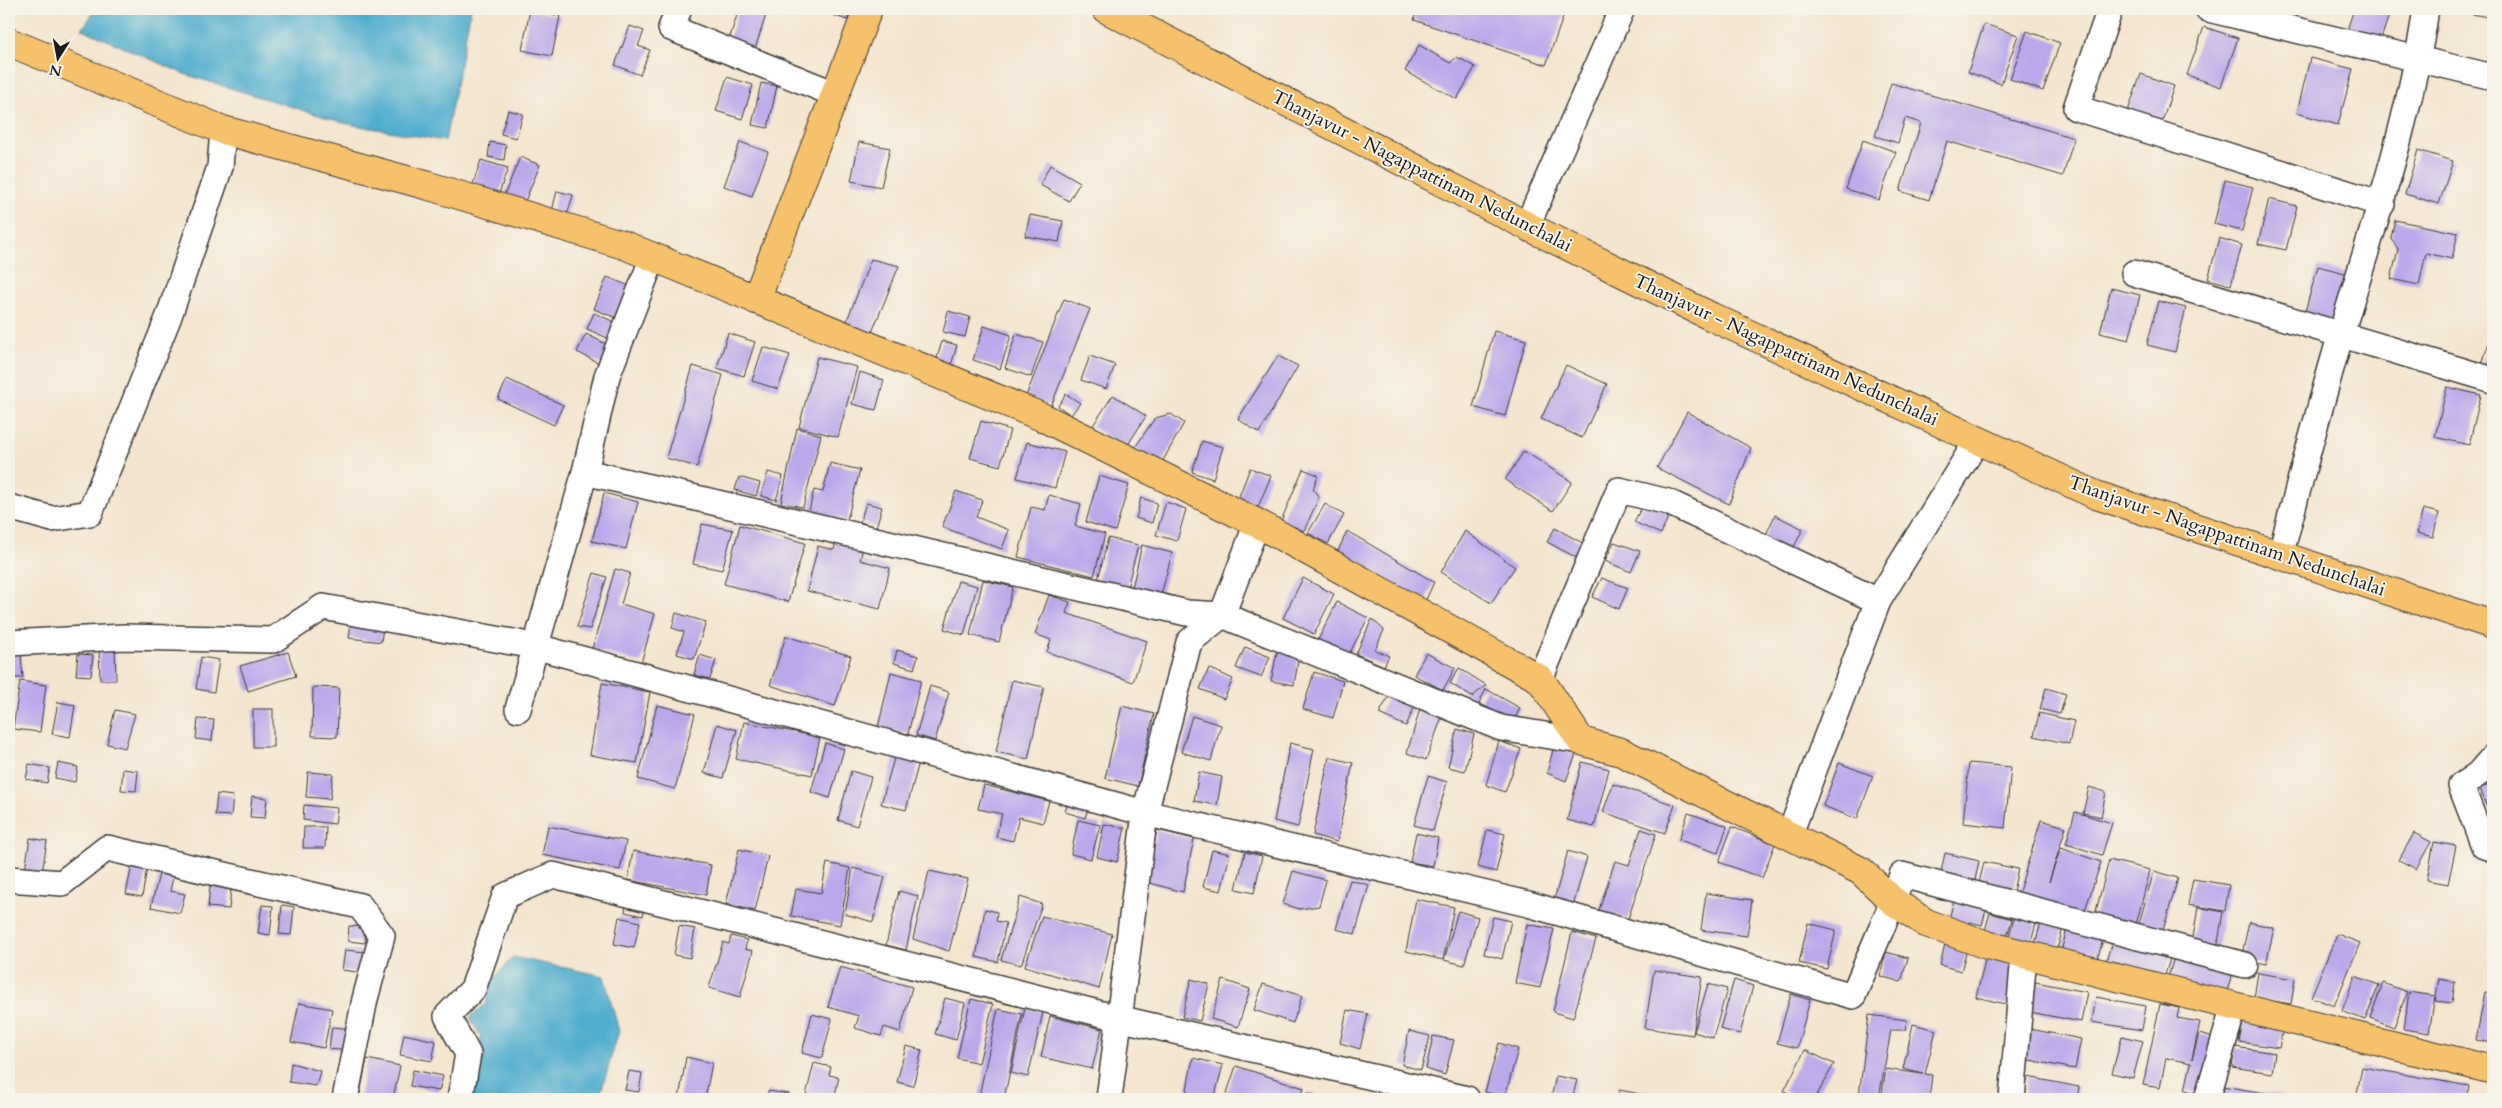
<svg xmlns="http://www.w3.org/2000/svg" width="2502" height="1108" font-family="Cardo,serif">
<rect width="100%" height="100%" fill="#f7f3e8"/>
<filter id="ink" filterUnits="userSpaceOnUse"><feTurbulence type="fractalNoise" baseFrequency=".02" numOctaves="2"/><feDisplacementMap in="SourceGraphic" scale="10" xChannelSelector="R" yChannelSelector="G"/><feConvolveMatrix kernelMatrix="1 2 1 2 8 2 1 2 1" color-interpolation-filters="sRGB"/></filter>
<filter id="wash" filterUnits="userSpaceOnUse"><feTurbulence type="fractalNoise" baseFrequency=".0096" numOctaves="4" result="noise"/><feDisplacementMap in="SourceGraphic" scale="20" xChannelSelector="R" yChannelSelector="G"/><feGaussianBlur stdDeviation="1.12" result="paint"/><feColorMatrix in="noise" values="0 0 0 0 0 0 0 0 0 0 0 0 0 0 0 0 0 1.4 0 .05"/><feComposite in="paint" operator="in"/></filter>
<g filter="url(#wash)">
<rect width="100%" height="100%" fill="#f4e5ce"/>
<g fill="#4fadcd" stroke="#366474">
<polygon points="96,9 471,9 445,141 348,124 184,74 82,29"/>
<polygon points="513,957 604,976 619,1031 599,1099 472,1099 481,1037 470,1017 486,1004 491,982"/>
</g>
<g id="blocks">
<g fill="#bba8ea">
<polygon points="739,9 748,9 766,15 755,49 729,40"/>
<polygon points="816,9 852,9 847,20"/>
<polygon points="1417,9 1566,9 1546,65 1414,20"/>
<polygon points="2354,9 2391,9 2380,42 2347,30"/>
<polygon points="2444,9 2490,9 2488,17"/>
<polygon points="530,10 560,16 552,56 522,50"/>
<polygon points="1984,24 2018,35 2001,84 1968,72"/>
<polygon points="630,26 644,31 638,46 650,50 640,75 615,65"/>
<polygon points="2204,27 2238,38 2221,87 2187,75"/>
<polygon points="2027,31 2060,43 2043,91 2010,79"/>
<polygon points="1419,45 1450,63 1457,57 1475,67 1457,99 1405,71"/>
<polygon points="2310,58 2353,69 2338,125 2297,113"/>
<polygon points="2141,74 2174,86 2158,134 2124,122"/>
<polygon points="727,77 753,85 742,119 716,111"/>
<polygon points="761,83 777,86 768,128 752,125"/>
<polygon points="1891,83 2074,138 2063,176 1947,141 1929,200 1900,191 1921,123 1905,118 1898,143 1875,136"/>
<polygon points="508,110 523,114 516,138 501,134"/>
<polygon points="1863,140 1896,152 1879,200 1846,189"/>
<polygon points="490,142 506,145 504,160 488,157"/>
<polygon points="740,142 768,152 752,196 724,186"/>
<polygon points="859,142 890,148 881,187 851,181"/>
<polygon points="2418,150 2453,161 2439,204 2405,194"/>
<polygon points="520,157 540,165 523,206 503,198"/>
<polygon points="481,160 508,168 496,202 470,193"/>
<polygon points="1050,165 1080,182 1069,201 1040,185"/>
<polygon points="2225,180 2253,187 2242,231 2214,224"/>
<polygon points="557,191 573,195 566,219 551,215"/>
<polygon points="2269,199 2297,206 2286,250 2258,244"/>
<polygon points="1030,215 1063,221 1059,242 1025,236"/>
<polygon points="2395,220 2458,233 2452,259 2426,253 2419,285 2391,279 2398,249 2391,238"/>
<polygon points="2219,238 2242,245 2231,285 2208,279"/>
<polygon points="871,259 899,266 870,337 844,328"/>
<polygon points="2318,266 2352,275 2338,324 2304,315"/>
<polygon points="607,277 637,289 624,321 594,309"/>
<polygon points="2111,288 2140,295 2129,340 2100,333"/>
<polygon points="1064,299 1090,309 1051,406 1026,396"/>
<polygon points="2158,301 2186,308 2175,352 2147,345"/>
<polygon points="948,311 970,317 965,337 943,332"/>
<polygon points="594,313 619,324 612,340 587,329"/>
<polygon points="984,326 1011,335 1000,369 973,360"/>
<polygon points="2493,330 2493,368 2482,364"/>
<polygon points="1494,331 1526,340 1505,416 1473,407"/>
<polygon points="728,333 755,342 744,376 717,368"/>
<polygon points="586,334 612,347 603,365 577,352"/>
<polygon points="1016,334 1043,342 1031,377 1005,368"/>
<polygon points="942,341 957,345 950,369 935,365"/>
<polygon points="763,347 790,355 778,389 752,381"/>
<polygon points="1090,356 1115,365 1106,389 1081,380"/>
<polygon points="1278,356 1298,366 1259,433 1238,419"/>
<polygon points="817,357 857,367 838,437 799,427"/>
<polygon points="1566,365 1607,384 1582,438 1541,419"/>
<polygon points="693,366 723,375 697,467 666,458"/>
<polygon points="860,372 884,380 876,410 852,404"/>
<polygon points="507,379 563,405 554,425 498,399"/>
<polygon points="2447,387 2481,395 2469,445 2435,437"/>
<polygon points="1066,394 1080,403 1071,415 1058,406"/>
<polygon points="1113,395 1146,416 1126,448 1092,427"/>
<polygon points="1687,412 1751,448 1729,504 1657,468"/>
<polygon points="1171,414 1184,423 1161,464 1134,449 1155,418"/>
<polygon points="981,421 1010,430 1000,466 970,458"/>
<polygon points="797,428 821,435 803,507 781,503"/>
<polygon points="1202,441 1223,447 1213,479 1192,472"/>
<polygon points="1027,442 1065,452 1055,488 1017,478"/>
<polygon points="1524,451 1572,482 1553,511 1505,480"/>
<polygon points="830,463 860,470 847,520 809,511 814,490 823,492"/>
<polygon points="1250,468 1271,476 1258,507 1238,499"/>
<polygon points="1303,469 1318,475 1313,489 1319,497 1304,531 1281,521"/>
<polygon points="768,472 783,476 776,500 761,496"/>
<polygon points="1099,476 1129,485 1115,531 1086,522"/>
<polygon points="739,477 760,483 756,496 735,490"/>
<polygon points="956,491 982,500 976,517 1009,530 1002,549 942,527"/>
<polygon points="604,493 638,502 626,549 592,541"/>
<polygon points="1049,495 1081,504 1075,526 1105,534 1094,576 1018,557 1031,507 1045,510"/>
<polygon points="1141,498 1157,503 1152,523 1136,518"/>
<polygon points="1166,502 1186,509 1177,541 1156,535"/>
<polygon points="866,503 882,507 876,527 860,522"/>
<polygon points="1644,503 1670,513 1661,534 1634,522"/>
<polygon points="1325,504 1344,515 1328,544 1308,533"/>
<polygon points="2423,509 2439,513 2433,537 2417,533"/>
<polygon points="1775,515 1803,529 1790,555 1763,541"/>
<polygon points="702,524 733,530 722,570 693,564"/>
<polygon points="740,525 805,543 788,602 724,584"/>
<polygon points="1555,528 1588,546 1581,560 1547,542"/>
<polygon points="1347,531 1434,582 1425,602 1338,551"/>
<polygon points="1465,531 1515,567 1491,603 1441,572"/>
<polygon points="1108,538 1138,545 1127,588 1098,580"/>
<polygon points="836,541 863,548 860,560 890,568 880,609 807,591 818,546 834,550"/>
<polygon points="1614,542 1640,551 1631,572 1605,561"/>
<polygon points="1142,545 1172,553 1161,595 1132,588"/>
<polygon points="615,569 630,573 621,604 655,614 641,663 592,649"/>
<polygon points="594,573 607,577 590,629 577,627"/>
<polygon points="1303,578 1334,594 1314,634 1283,618"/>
<polygon points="1602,578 1628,588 1619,609 1592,597"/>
<polygon points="983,580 1013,587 999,642 970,635"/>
<polygon points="958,581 977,586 964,635 944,629"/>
<polygon points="1049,595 1070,602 1066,613 1147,641 1133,682 1047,652 1051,640 1035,634"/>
<polygon points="1337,602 1368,618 1347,658 1317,642"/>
<polygon points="676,613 706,622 694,659 677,654 684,632 672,628"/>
<polygon points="1372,619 1384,630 1375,650 1389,656 1384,666 1356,654"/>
<polygon points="351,623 383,627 381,642 349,638"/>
<polygon points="786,636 851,656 835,706 770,685"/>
<polygon points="1245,647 1270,657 1261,677 1236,668"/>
<polygon points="99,648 115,648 116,680 100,680"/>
<polygon points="897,650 918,656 914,669 894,663"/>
<polygon points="288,652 296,676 248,691 240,666"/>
<polygon points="1277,652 1299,656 1294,685 1271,681"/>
<polygon points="1426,653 1455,668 1443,690 1414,675"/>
<polygon points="21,654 23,678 9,678 9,655"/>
<polygon points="78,654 93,655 91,676 76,675"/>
<polygon points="700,655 716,660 710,679 694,675"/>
<polygon points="201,657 219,660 214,692 196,689"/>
<polygon points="1209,668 1233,679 1224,699 1200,689"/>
<polygon points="1459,668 1486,685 1472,697 1450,683"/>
<polygon points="891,672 921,680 908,734 878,728"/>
<polygon points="1314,672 1343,681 1333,718 1303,709"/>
<polygon points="1012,680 1044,687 1028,759 996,752"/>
<polygon points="20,681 46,685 40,732 13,729"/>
<polygon points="602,683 650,692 637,763 590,755"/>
<polygon points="930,686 949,692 935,741 916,735"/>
<polygon points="313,687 339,688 337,737 312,736"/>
<polygon points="2046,688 2066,694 2060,714 2040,709"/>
<polygon points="1486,689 1520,708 1513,722 1479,703"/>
<polygon points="1389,696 1415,705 1406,726 1379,714"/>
<polygon points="58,702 75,705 70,737 52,734"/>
<polygon points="657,705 695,714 675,789 638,779"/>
<polygon points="1122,706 1154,714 1138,786 1105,778"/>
<rect x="253" y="709" width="20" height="38"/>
<polygon points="1420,709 1442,717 1426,760 1407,753"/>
<polygon points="115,710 135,714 125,748 107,744"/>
<polygon points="2039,713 2074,721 2069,744 2034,736"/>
<polygon points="1192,716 1221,725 1211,761 1181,752"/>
<polygon points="198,719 214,720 212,741 196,739"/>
<polygon points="744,722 820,737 812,775 736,759"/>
<polygon points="717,724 737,730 723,778 704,773"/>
<polygon points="1457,729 1474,734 1465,771 1448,767"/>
<polygon points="1499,741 1521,749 1505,792 1486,785"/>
<polygon points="825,743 844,749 830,798 811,792"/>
<polygon points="1290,743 1314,749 1298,827 1274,821"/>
<polygon points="1554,746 1576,754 1566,781 1547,773"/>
<polygon points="895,755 919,762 906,810 881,804"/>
<polygon points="1329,757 1353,763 1337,842 1313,835"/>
<polygon points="1582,762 1609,769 1594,827 1567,820"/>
<polygon points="58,763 78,767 75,782 55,778"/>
<polygon points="1839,763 1873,776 1857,819 1823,806"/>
<polygon points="1969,763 2011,767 2005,828 1963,823"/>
<polygon points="29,764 50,768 47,783 26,779"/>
<polygon points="123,769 138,771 136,791 121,790"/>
<polygon points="851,771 871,777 857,826 838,820"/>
<polygon points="308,772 333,774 330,799 306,797"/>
<polygon points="1199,772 1222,777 1217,805 1194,801"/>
<polygon points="1428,776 1447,782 1433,831 1414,825"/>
<polygon points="1613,784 1675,805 1665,833 1603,812"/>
<polygon points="2493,784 2493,806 2487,808 2480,788"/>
<polygon points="984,785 1049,801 1043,823 1019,817 1013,841 996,837 1002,814 978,809"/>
<polygon points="2089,787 2106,792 2101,817 2083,813"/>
<polygon points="217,794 233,796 231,816 215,815"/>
<polygon points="252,796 267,798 265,818 250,817"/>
<polygon points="1069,799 1089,805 1085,818 1065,812"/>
<polygon points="304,805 337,808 335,824 303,820"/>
<polygon points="2075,812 2112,823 2102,855 2066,844"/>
<polygon points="1688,813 1727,826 1718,853 1679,840"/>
<polygon points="2489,816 2493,816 2493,837 2488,837"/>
<polygon points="1078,820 1100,825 1091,859 1071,854"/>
<polygon points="2041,820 2066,827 2049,882 2061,848 2101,862 2082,919 2017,898"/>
<polygon points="1104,824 1125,828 1117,862 1097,857"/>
<polygon points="548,826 626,841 620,870 542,855"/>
<polygon points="304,827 326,827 325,848 303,848"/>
<polygon points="1732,827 1775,844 1762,878 1719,862"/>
<polygon points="1641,829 1656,834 1628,919 1599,910 1615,861 1629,865"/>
<polygon points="1157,830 1194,839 1183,892 1146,882"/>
<polygon points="1487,830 1505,834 1496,872 1478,867"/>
<polygon points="1416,833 1438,838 1433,866 1410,862"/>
<polygon points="2414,833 2431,842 2416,869 2399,860"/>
<polygon points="30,838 47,841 42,873 25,870"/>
<polygon points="2434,842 2456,846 2448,884 2427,880"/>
<polygon points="739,849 768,856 755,911 726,904"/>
<polygon points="1212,850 1230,854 1221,891 1203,887"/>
<polygon points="633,851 711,865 706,895 628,880"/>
<polygon points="1568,851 1587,857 1573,906 1554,900"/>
<polygon points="1245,852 1262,856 1254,893 1236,889"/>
<polygon points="1945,853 1979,861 1973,889 1939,881"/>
<polygon points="2109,860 2150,870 2135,929 2094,919"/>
<polygon points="1984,862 2018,869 2012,896 1978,888"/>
<polygon points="827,863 850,868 840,925 791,916 796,889 821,893"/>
<polygon points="132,865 147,868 142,897 126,894"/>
<polygon points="853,868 885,877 873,922 845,914"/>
<polygon points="160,870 174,873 170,891 185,894 180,913 151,907"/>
<polygon points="929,871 968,879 949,951 913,939"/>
<polygon points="1293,871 1326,880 1319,906 1300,909 1283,904"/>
<polygon points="2154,871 2178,878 2162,934 2138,927"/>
<polygon points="2193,879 2229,885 2225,911 2188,905"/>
<polygon points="1350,880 1369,885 1355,934 1336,929"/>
<polygon points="210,886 231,889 229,909 208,907"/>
<polygon points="899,891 918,896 906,950 886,945"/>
<polygon points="1706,893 1752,900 1747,936 1701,930"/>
<polygon points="1020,897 1042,904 1021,965 1001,960"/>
<polygon points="627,899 646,902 643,916 625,912"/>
<polygon points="1416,899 1454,907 1443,960 1406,951"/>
<polygon points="1954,901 1986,910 1982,925 1970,922 1967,931 1947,926"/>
<polygon points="262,905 273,906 270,935 258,933"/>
<polygon points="282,905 294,907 291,935 279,934"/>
<polygon points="2198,907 2223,912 2217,949 2192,944"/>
<polygon points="985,909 997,912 996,921 1006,923 998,962 976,957"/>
<polygon points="1458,911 1478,917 1464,965 1444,960"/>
<polygon points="1990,913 2012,919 2005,943 1983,937"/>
<polygon points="1042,916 1112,934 1099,989 1025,966"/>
<polygon points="619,917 640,922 634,948 614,944"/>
<polygon points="1493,917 1511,921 1502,959 1484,954"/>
<polygon points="2014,918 2036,924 2029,949 2007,943"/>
<polygon points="2249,922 2274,928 2266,964 2241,959"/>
<polygon points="1808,923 1836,930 1827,969 1799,963"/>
<polygon points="2041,923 2063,928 2056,953 2034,947"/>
<polygon points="1527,924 1554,929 1540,988 1515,983"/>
<polygon points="349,926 366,927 365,943 348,941"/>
<polygon points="679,926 695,929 690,958 674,955"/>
<polygon points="2067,929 2103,939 2096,965 2060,955"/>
<polygon points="1572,932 1596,939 1573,1018 1553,1012"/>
<polygon points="2337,934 2360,943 2334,1006 2311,997"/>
<polygon points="731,936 747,940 745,949 753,951 740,997 709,988 723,942 729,944"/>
<polygon points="2113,938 2171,955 2163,982 2105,965"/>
<polygon points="1946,940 1968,946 1961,971 1940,965"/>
<polygon points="345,950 366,952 364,973 342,970"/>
<polygon points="1886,952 1908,958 1901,982 1880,976"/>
<polygon points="2175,954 2233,971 2225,998 2167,981"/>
<polygon points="1986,957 2020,965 2009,1005 1976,997"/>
<polygon points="840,967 912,987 900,1032 884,1027 881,1036 855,1028 859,1016 828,1007"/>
<polygon points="1654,970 1702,977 1693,1035 1645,1028"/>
<polygon points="2258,973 2295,979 2291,1004 2254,998"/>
<polygon points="2355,976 2379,985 2365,1020 2342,1011"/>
<polygon points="1191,979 1209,984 1200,1021 1182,1017"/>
<polygon points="2439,979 2455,982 2452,1003 2435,1001"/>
<polygon points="1223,980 1250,989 1238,1027 1211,1019"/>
<polygon points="1734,980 1753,986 1740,1034 1720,1029"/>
<polygon points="2035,982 2087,992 2081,1022 2030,1012"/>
<polygon points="2383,983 2407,992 2394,1027 2370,1018"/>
<polygon points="1263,984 1302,996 1293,1023 1254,1010"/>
<polygon points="1708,984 1727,989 1713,1038 1694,1032"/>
<polygon points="2409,992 2435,996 2429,1033 2404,1029"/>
<polygon points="2485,992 2493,993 2493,1043 2476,1040"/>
<polygon points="1791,994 1810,1000 1797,1048 1777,1043"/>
<polygon points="2096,997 2146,1006 2142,1030 2092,1022"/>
<polygon points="945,998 965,1003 956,1040 935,1034"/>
<polygon points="971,999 993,1004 979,1063 957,1058"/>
<polygon points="299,1003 332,1009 324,1048 291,1042"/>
<polygon points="2160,1004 2179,1008 2177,1018 2200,1022 2192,1059 2199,1034 2218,1039 2204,1095 2185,1090 2191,1063 2166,1058 2160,1088 2143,1085"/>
<polygon points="1025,1008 1043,1012 1028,1077 1011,1073"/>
<polygon points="998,1009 1022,1014 1004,1099 979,1096"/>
<polygon points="1347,1010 1368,1014 1360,1049 1340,1043"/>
<polygon points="812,1014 832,1019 822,1058 802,1053"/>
<polygon points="1869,1015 1907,1020 1905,1030 1891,1030 1879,1098 1859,1096"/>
<polygon points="1050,1016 1102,1029 1092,1069 1041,1057"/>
<polygon points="2243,1022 2283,1028 2279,1048 2239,1042"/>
<polygon points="1913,1024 1936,1030 1925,1074 1932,1075 1929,1099 1881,1099 1886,1069 1923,1074 1903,1069"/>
<polygon points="332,1027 353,1029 350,1051 329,1049"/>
<polygon points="2030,1029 2081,1039 2075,1069 2024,1059"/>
<polygon points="1409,1031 1430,1036 1421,1070 1402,1065"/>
<polygon points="404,1034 436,1041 432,1061 400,1055"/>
<polygon points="1433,1036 1454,1040 1445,1075 1426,1069"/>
<polygon points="2122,1036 2143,1041 2133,1078 2112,1073"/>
<polygon points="1499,1043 1518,1049 1505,1097 1485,1092"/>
<polygon points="906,1046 922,1050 913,1086 897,1082"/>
<polygon points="2235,1047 2275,1053 2272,1073 2232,1067"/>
<polygon points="1805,1050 1834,1064 1815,1099 1800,1099 1784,1091"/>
<polygon points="686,1057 712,1063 705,1099 679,1099"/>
<polygon points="1193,1058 1223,1065 1214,1099 1185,1099"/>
<polygon points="367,1059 400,1066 393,1099 359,1098"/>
<polygon points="291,1063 320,1071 316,1086 289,1082"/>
<polygon points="814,1063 831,1067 829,1075 839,1077 834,1099 805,1099"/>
<polygon points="1236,1066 1304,1088 1301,1099 1225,1099"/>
<polygon points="2362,1067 2469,1086 2466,1099 2356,1099"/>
<polygon points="413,1070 443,1076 439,1091 410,1086"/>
<polygon points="629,1071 642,1073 639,1092 625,1090"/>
<polygon points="1556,1076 1577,1080 1572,1099 1551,1099"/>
<polygon points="2028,1077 2079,1087 2077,1099 2023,1099"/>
<polygon points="2223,1086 2283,1096 2283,1099 2222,1099"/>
<polygon points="1619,1090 1662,1098 1662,1099 1617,1099"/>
<polygon points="768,1091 789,1094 788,1099 767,1099"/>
<polygon points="1308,1093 1328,1099 1306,1099"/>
</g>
</g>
</g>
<g filter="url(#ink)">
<use href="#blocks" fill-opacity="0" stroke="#3c3a37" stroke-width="1"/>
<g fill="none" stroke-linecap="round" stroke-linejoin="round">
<g stroke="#3c3a37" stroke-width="28">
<g id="minor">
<polyline points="679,9 671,28 835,94"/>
<polyline points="2110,9 2076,108 2382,204"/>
<polyline points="2208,9 2493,77"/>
<polyline points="1527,226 1622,9"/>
<polyline points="2134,273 2493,380"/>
<polyline points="585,472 1187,613 1222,615 1501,728 1581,741"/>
<polyline points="9,507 52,519 90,513 169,316 220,167 223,130"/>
<path d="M2280,556C2300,482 2319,408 2341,334C2373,226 2410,120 2426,9"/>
<polyline points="9,643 124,637 273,640 323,607 534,646 1145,813 1528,904 1853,996 1893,901 1902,875 2245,965"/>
<polyline points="1540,679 1619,490 1668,502 1878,601"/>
<polyline points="518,709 585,472 607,376 653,257"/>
<polyline points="2493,757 2478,774 2461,786 2484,846 2493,849"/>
<polyline points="1789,836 1878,601 1977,441"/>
<polyline points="9,879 62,883 107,848 360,906 382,936 365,999 345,1099"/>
<polyline points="460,1099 468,1054 447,1016 473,989 505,896 553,875 1118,1018 1467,1099"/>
<polyline points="1109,1099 1145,813 1189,642 1222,615 1257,523"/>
<polyline points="2012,1099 2024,954"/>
<polyline points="2207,1099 2234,1006"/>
</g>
</g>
<g stroke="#3c3a37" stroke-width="30">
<g id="major">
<polyline points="9,42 223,130 429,186 624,245 1042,417 1257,523 1540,679 1581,741 1621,752 1861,871 1893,901 1926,923 1987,945 2493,1070"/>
<polyline points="756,300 868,9"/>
</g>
</g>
<g stroke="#3c3a37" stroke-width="30">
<polyline id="highway" points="1106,9 1527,226 1712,317 2096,495 2493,625"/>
</g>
<use href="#minor" stroke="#fff" stroke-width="25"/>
<use href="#major" stroke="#f5c16b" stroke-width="28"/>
<use href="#highway" stroke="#f5c16b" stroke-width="28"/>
</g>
</g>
<g text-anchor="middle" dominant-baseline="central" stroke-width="4" stroke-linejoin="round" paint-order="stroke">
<g font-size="19" fill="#1c1c1c" stroke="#f7f3e8">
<text transform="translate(1422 171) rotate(27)">Thanjavur - Nagappattinam Nedunchalai</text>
<text transform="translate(1786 350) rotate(25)">Thanjavur - Nagappattinam Nedunchalai</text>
<text transform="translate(2227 536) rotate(19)">Thanjavur - Nagappattinam Nedunchalai</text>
</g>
</g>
<rect width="2502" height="1108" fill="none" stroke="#f7f3e8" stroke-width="30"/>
<g transform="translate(58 58) rotate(191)" stroke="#f7f3e8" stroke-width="4" paint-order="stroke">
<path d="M0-4L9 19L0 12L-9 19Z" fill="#1c1c1c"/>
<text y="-8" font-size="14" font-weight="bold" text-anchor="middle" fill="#1c1c1c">N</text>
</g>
</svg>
